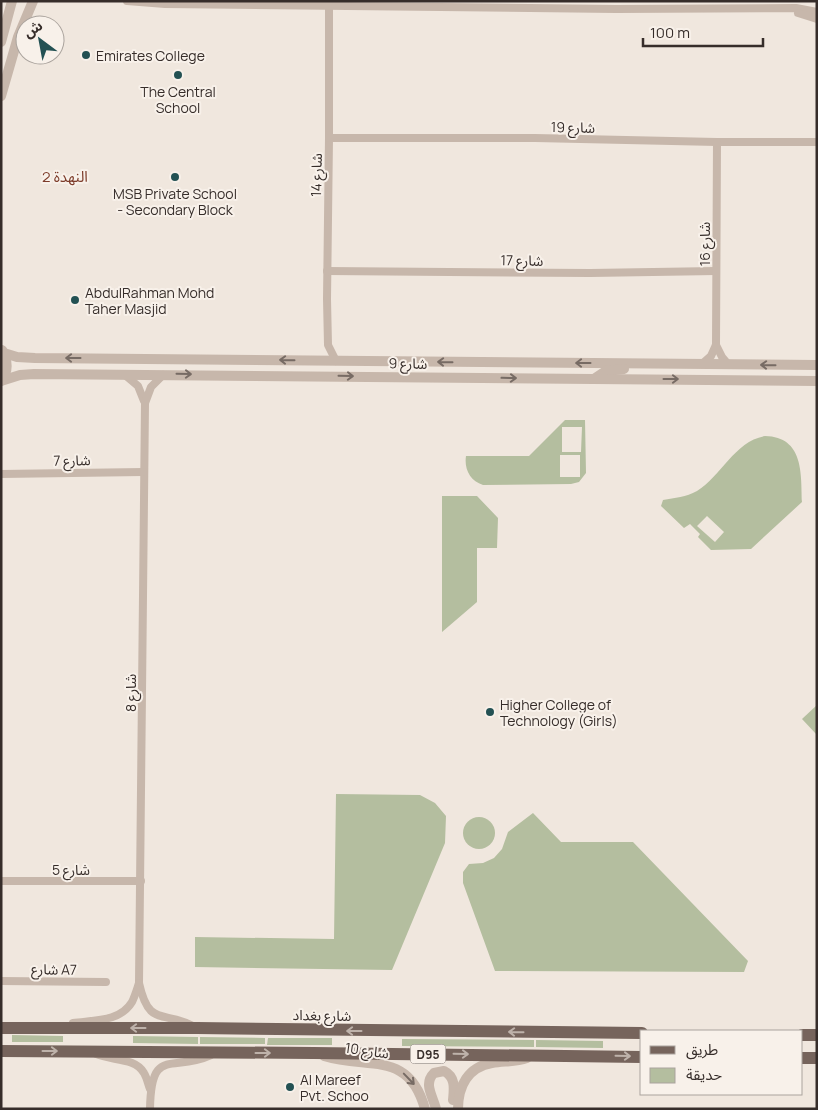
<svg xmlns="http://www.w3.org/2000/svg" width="818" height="1110" font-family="Manrope,'Noto Sans Arabic',sans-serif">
<rect width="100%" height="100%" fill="#f0e7de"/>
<g fill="#b4be9f" fill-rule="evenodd">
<path d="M565,420H585L586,473L579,482L571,484L483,485C470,481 464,469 466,456H529ZM562,427H582L581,452H562ZM560,455H580V477H560Z"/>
<path d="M765,436C804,437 801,474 802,502L751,549L711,550L698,537L700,534L690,524L684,528L661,506L663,500C675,498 686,497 697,491C721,476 735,441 765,436ZM707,516L724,532L715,542L697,526Z"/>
<polygon points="442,496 477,496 498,518 497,548 477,548 477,602 442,632"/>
<polygon points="817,705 817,735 802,719"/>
<polygon points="336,794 420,795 435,803 446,816 445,843 392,970 195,967 195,937 334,939"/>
<polygon points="533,813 561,842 633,842 748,961 744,972 495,971 463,883 463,872 469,864 483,863 494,858 502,849 508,832"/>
<circle cx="479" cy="833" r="16"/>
<polygon points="12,1035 63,1036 63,1042 12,1042"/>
<polygon points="133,1036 198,1037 198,1044 133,1043"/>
<polygon points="200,1037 265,1038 265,1044 200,1044"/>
<polygon points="268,1038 332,1038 332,1045 267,1045"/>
<polygon points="402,1039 534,1040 534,1047 402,1046"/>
<polygon points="536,1040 603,1041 603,1048 536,1047"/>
</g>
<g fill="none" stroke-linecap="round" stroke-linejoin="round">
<g stroke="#c7b7ab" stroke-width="8">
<polyline points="127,1 165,4 616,9 796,8 817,12"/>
<polyline points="329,5 329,138 327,299 328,345 336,361"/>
<polyline points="798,13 817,19"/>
<polyline points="329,138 535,138 717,142 817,142"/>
<polyline points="327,271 590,273 716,271"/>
<polyline points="716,345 722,357 728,364"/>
<polyline points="702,364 711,356 716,345 717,142"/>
<polyline points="125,375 138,386 144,401"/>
<path d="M163,375L151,387L145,403L139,983C149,1028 163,1010 193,1026"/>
<polyline points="1,474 143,472"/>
<polyline points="1,881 141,881"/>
<polyline points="1,981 106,982"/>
<path d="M73,1023C94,1020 120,1022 132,1002C135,996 137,989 139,983"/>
<path d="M96,1054C111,1061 135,1057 144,1073C147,1078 148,1084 150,1089"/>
<path d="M150,1109C151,1045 172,1073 211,1055"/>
</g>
<g stroke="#c7b7ab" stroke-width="10">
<polyline points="1,42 12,1"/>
<polyline points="1,96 18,37 33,1"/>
<polyline points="4,353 17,357 35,358 817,365"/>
<polyline points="594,379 606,371 624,369"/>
<polyline points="1,381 20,375 34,374 817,381"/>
<path d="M1,381C9,371 8,361 2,350"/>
<path d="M324,1056C369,1070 409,1050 425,1109"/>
<path d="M436,1109C433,1096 423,1084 434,1073L444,1071C456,1077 454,1089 453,1100"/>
<path d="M458,1109C458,1086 468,1067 492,1063C505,1061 515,1062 527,1058"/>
</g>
<g stroke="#76645c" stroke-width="12">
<polyline points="1,1028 197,1028 642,1033"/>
<polyline points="802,1035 817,1035"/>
<polyline points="1,1051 314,1053 642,1057"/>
<polyline points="802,1058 817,1058"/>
</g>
</g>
<defs><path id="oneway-shaft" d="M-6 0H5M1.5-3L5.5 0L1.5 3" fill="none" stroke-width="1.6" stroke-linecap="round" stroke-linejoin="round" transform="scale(1.25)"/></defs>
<g stroke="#776b64">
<use href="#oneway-shaft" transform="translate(73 358) rotate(-180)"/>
<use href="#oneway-shaft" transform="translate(287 360) rotate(-179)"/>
<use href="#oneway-shaft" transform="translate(445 362) rotate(-179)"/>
<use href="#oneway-shaft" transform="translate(583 363) rotate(-180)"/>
<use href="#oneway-shaft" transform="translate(768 365) rotate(-179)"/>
<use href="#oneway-shaft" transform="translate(184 374) rotate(1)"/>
<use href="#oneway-shaft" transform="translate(346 376) rotate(1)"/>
<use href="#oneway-shaft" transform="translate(509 378) rotate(1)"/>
<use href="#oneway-shaft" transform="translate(671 379)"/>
<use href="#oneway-shaft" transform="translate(409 1079) rotate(46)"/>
</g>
<g stroke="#beb2aa">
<use href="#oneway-shaft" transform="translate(138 1028) rotate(-180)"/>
<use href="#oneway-shaft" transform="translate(354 1031) rotate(-180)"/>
<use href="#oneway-shaft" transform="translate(516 1032) rotate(-179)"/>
<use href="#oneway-shaft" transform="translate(50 1051)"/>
<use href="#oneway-shaft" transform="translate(263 1053)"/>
<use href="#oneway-shaft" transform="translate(461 1054) rotate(1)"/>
<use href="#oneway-shaft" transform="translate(623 1056) rotate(1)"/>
</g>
<g fill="#235153" stroke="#f8f1ea" stroke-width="2">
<circle cx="86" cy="55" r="5"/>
<circle cx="178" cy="75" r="5"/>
<circle cx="175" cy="177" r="5"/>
<circle cx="75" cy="300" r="5"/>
<circle cx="490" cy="712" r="5"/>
<circle cx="290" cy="1087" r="5"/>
</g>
<g text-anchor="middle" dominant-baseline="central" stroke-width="4" stroke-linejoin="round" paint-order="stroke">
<rect fill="#f8f1ea" stroke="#706864" stroke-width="1" x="410.5" y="1044.5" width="35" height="19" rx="4"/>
<g font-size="12" font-weight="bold" fill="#362d2a">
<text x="428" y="1054">D95</text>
</g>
<g font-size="14" fill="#362d2a" stroke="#f8f1ea" text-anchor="start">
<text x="96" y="55">Emirates College</text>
<text x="178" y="91" text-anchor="middle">The Central<tspan x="178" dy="16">School</tspan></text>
<text x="175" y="193" text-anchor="middle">MSB Private School<tspan x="175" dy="16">- Secondary Block</tspan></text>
<text x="85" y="292">AbdulRahman Mohd<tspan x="85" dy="16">Taher Masjid</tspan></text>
<text x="500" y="704">Higher College of<tspan x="500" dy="16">Technology (Girls)</tspan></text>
<text x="300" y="1079">Al Mareef<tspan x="300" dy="16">Pvt. Schoo</tspan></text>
</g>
<g font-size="14" fill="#362d2a" stroke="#f8f1ea">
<text transform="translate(573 127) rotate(1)">شارع 19</text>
<text transform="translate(316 175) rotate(-89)">شارع 14</text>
<text transform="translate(704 244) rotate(-90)">شارع 16</text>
<text transform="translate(522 260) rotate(1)">شارع 17</text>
<text transform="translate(408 363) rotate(1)">شارع 9</text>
<text transform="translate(72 460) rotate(-1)">شارع 7</text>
<text transform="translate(130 693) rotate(-90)">شارع 8</text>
<text x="71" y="869">شارع 5</text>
<text transform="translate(54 969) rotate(1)">شارع A7</text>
<text transform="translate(322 1015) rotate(1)">شارع بغداد</text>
<text transform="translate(367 1050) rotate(8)">شارع 10</text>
</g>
<g font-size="15" fill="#7d3c2a" stroke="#f8f1ea">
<text x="65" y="176">النهدة 2</text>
</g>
</g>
<rect width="818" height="1110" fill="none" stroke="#362d2a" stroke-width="5"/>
<rect x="640" y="1030" width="162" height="65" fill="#f8f1ea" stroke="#aaa39d"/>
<rect x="650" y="1046" width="25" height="8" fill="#76645c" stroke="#aaa39d"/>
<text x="686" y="1055" font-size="15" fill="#362d2a">طريق</text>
<rect x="650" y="1068" width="25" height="15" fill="#b4be9f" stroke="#aaa39d"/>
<text x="686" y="1080" font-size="15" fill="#362d2a">حديقة</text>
<g transform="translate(40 40) rotate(328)"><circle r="24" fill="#f8f1ea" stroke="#aaa39d"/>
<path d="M0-4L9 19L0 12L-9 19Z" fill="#235153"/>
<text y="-8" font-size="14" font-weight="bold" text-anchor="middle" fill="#362d2a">ش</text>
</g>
<path d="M643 38v8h120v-8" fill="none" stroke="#362d2a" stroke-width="2.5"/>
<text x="650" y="38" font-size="15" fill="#362d2a" stroke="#f8f1ea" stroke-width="4" paint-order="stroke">100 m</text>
</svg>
